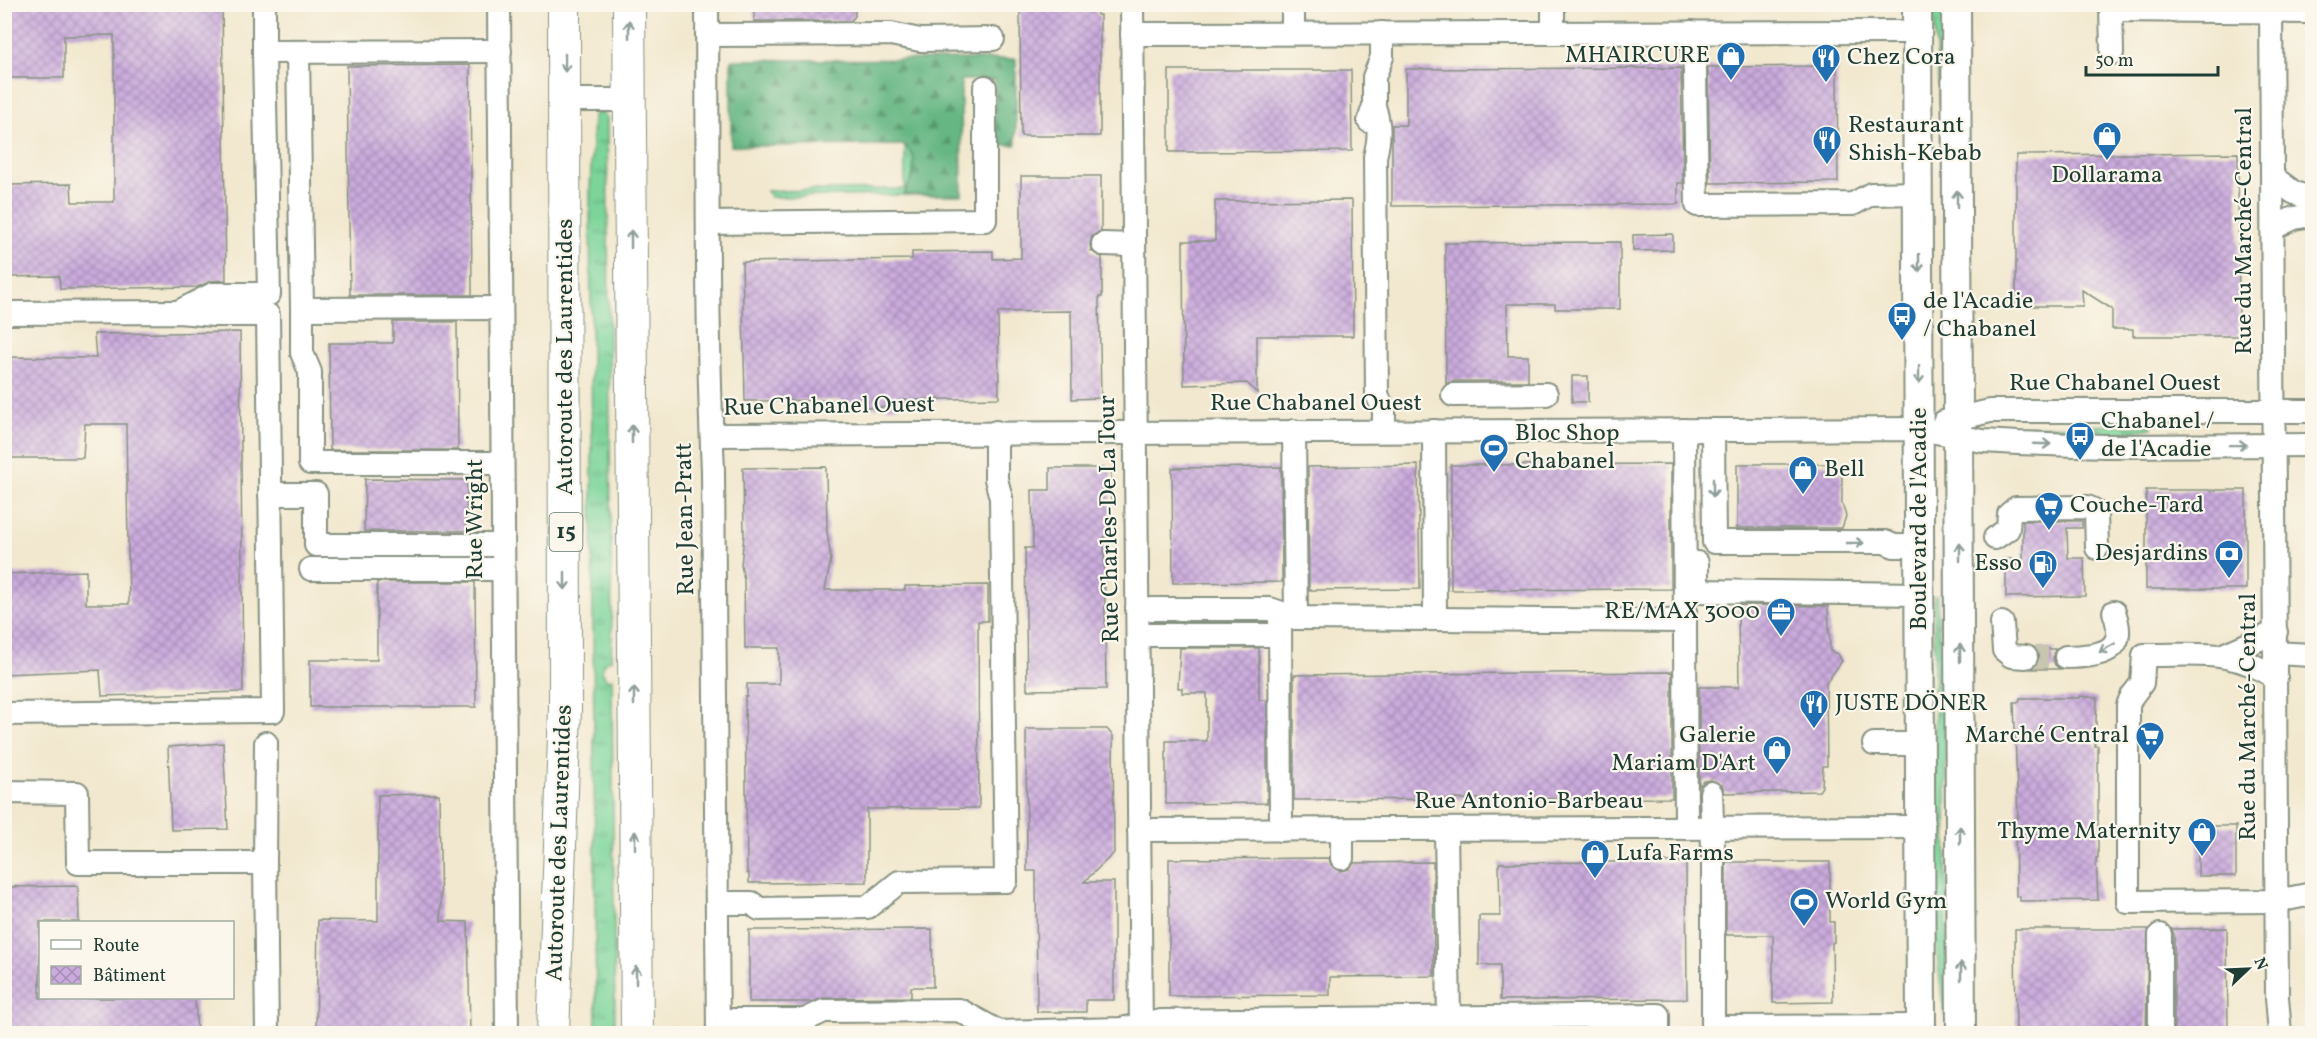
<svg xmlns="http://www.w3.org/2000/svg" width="2317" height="1038" font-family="Vollkorn,serif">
<defs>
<pattern id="grass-tufts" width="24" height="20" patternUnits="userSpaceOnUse" patternTransform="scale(1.5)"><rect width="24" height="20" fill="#7cd49a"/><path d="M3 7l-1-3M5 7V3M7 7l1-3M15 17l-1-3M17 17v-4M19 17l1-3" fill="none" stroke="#65ad7e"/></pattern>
<pattern id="forest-firs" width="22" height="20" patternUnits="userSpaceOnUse" patternTransform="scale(1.5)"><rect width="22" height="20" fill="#65b682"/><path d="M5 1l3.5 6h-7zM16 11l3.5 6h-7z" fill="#53956b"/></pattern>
<pattern id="building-cross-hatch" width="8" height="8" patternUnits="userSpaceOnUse" patternTransform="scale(1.5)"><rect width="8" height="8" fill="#cbabdd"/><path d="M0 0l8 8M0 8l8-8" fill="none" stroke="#a48cb4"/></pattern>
</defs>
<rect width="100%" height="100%" fill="#fbf7ec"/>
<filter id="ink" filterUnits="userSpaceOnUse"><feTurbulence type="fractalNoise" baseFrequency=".0167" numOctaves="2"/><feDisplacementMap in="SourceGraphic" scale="12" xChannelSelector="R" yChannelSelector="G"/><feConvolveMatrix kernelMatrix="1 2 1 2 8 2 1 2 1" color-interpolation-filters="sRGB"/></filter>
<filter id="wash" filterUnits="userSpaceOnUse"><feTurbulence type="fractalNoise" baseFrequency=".008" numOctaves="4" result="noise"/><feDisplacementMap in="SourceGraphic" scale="24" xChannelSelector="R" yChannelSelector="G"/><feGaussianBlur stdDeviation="1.35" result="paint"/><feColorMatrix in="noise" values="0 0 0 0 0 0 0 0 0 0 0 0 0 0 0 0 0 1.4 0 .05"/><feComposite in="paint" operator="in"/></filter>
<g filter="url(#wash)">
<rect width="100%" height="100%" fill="#f2e8cf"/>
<g fill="url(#grass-tufts)" stroke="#4e8867" stroke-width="1.5">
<polygon points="1933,5 1943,5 1943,104 1940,104"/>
<polygon points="601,111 607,118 612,635 611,660 604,662 602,672 607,680 612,679 615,1034 596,1033 590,193 593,117 596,113"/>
<polygon points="905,145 914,157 913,175 904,195 770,197 767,191 905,189"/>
<polygon points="2152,425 2152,428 2113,436 1996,429 1996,426"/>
<polygon points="1934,596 1937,596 1946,759 1947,1015 1944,1015 1936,944"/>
</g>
<polygon fill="url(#forest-firs)" stroke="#427a5b" stroke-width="1.5" points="1016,59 1016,145 995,145 995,80 961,80 962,195 904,195 913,175 914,157 905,145 731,146 731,60"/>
<g id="blocks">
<g fill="url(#building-cross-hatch)">
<polygon points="4,4 222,4 226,280 212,281 197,287 60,289 59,276 4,277 4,185 71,184 72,202 114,202 114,35 64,36 64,78 4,78"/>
<polygon points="754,4 855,4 855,16 851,21 754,21"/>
<polygon points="1020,4 1097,4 1097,15 1100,15 1100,136 1021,136"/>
<polygon points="470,65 472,295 350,295 347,66"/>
<polygon points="1837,66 1838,182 1710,183 1708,67"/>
<polygon points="1681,68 1683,183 1678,183 1678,204 1392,206 1392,125 1406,125 1406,69"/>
<polygon points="1169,70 1351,70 1352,151 1169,152"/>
<polygon points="2238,153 2239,336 2133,336 2133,329 2112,329 2112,309 2082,290 2083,306 2016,306 2016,155"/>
<polygon points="1021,176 1101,176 1101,231 1092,236 1090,244 1091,251 1102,257 1102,297 1099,297 1101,398 1072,399 1071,311 998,312 999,398 901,400 901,407 841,408 841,400 745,401 742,262 912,259 912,252 993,251 993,259 1021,258"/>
<polygon points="1352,200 1353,336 1257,336 1257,393 1247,383 1184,385 1183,241 1215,241 1215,201"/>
<polygon points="1673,234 1673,250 1633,251 1633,235"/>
<polygon points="1620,242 1620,309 1555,309 1555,304 1507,304 1508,356 1528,356 1528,381 1453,381 1446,384 1445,243"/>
<polygon points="393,322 457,322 458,450 330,450 329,343 393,343"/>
<polygon points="240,332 243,692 102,696 100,670 4,674 4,574 86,571 86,604 129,604 126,424 85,424 83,458 4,458 4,357 96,358 94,334"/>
<rect x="1572" y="376" width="16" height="26"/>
<polygon points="1671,464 1671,589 1451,590 1451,465"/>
<polygon points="1737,464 1831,464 1842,477 1842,504 1846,516 1842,528 1737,528"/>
<polygon points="1418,465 1420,589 1309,590 1308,467"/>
<polygon points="826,467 827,532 831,559 825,590 905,590 905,586 988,585 988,621 978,621 979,808 867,809 867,882 749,883 749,873 747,873 745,696 747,696 747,684 779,684 779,648 745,648 744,580 741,565 744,535 743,468"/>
<polygon points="1281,467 1282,582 1173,583 1172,468"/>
<polygon points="1050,468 1111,468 1111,537 1104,537 1106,689 1027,690 1025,548 1033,548 1032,490 1050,490"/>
<polygon points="365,479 467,480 466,531 364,531"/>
<rect x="2146" y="490" width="100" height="99"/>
<polygon points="2023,521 2082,521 2082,528 2067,528 2068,558 2084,558 2085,596 2006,597 2006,559 2023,559"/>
<polygon points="377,582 475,582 476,707 310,707 310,660 377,660"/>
<polygon points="1738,605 1828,606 1830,651 1838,654 1842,661 1826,683 1827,766 1823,766 1822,787 1819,791 1725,793 1722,785 1711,780 1704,781 1699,786 1699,687 1739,687"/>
<polygon points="1180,648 1259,648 1259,700 1267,700 1267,803 1166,804 1166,741 1207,741 1207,693 1182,693 1182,688 1178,688"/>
<polygon points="2037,649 2055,649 2053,658 2055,665 2060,669 2032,669 2037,665 2039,658"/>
<polygon points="1672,672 1672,798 1294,800 1294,675"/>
<polygon points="2079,696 2097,698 2095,746 2098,746 2098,858 2096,858 2098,900 2020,901 2020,896 2016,896 2015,819 2018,819 2014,702 2019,702 2020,698 2079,698"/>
<polygon points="1026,729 1107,729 1113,736 1114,853 1084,882 1114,882 1114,1000 1086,1000 1086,1012 1037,1012 1036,871 1027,871"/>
<polygon points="223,743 228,829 171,830 168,747"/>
<polygon points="439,794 441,921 468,922 470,1034 316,1034 318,920 378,921 378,795"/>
<rect x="2198" y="826" width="38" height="50"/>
<polygon points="1329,858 1331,865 1341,871 1349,869 1354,863 1433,862 1434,976 1330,977 1330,995 1169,996 1169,859"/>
<polygon points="1597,862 1686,862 1687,999 1500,1000 1500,965 1479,965 1479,916 1500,916 1499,863"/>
<polygon points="1726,862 1830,862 1830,922 1834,922 1834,942 1832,943 1833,1002 1773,1003 1773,935 1726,935"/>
<polygon points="78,886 79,922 40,922 40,998 195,998 197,1034 4,1034 4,887"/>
<polygon points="2227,928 2228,1034 2174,1034 2174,935 2172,929"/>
<polygon points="932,929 933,987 911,987 911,997 824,998 812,1002 749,1002 749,930"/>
<polygon points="2015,929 2148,929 2146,1034 2016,1034"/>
</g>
</g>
</g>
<g filter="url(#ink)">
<use href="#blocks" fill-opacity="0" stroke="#889282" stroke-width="1.5"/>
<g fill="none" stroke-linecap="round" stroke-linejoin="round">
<polyline stroke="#c8c6b0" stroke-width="22" stroke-dasharray="22 11" stroke-linecap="butt" points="2026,657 2066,657"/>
<g stroke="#889282" stroke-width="26">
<g id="minor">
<polyline points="264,4 264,52 500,51"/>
<polyline points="499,4 507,1034"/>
<path d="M707,4C708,160 706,316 713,471L718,1034"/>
<polyline points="1132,4 1141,1034"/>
<polyline points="1293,4 1293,33"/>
<polyline points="1553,4 1553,33"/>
<polyline points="2111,4 2112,53"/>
<polyline points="2271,4 2277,997 2280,1034"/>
<polyline points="2112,10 2312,12"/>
<polyline points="1692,32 1695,72 1697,205 1853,204 1871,194 1919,193"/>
<polyline points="1132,34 1917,32"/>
<polyline points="707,35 891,34 920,40 993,39"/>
<polyline points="298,52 302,309"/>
<polyline points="565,100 629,100"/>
<path d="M1374,106C1380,125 1380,137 1375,157L1377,394L1384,411V431"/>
<polyline points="1369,121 1374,106 1374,77 1382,57 1382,33"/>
<polyline points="2273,177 2293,192 2312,200"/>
<polyline points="708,223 985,220 985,87"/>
<polyline points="2273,228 2294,218 2312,215"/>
<polyline points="1103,244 1134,245"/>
<polyline points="501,308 302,309 302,353 310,372 310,463 502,463"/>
<polyline points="178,312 213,294 269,294 264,52"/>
<polyline points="4,313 178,312 214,315 268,315 273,711 4,714"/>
<polyline points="1453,395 1546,394"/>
<polyline points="1944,422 1990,411 2312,411"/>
<polyline points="1684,430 1686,828"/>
<polyline points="1713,430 1714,542 1885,542 1894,546 1920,546"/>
<polyline points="1294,431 1296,618"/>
<polyline points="1434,431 1435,618"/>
<polyline points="712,435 1920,429 1983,441 2018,443 2105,446 2312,445"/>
<polyline points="270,494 316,494 316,545 503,545"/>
<polyline points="1995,538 2008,529 2009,514 2016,508 2087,507 2092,509 2096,513 2097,548"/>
<polyline points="1697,563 1697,591 1920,594"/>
<polyline points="311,569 503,569"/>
<polyline points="1137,609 1270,609 1296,618 1685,621"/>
<polyline points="1280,613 1281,830"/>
<polyline points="2002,623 2004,650 2011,656 2026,657"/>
<polyline points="1138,635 1280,635"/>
<polyline points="2276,653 2312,655"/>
<polyline points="2223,655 2276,632"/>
<path d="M2066,657C2100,656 2129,653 2114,612"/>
<path d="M2276,678C2231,647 2195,656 2144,655L2142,683L2132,696L2128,705V902L2277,901L2312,894"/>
<polyline points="1874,744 1920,744"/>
<polyline points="4,792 77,793 78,863 265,863 267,1034"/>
<polyline points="1711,793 1713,848 1713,1027 1921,1026"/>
<polyline points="1446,829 1449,1018 1472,1034"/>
<polyline points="1139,830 1920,827"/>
<polyline points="1342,858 1342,830"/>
<polyline points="265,863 266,743"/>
<polyline points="717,903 752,903 759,909 868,907 899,882 1006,881 1001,498 996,479 996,432"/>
<polyline points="2160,935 2160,1034"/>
<polyline points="718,1020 805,1020 824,1011 959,1010 999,1032 1121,1029 1161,1021 1658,1015 1658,1034"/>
</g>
</g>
<g stroke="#889282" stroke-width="32">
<g id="major">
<polyline points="1917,4 1921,1034"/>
<polyline points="1956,4 1961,1034"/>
</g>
</g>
<g stroke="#889282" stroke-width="34">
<g id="highway">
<polyline points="629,4 637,1034"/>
<polyline points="553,1034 565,710 564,4"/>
</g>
</g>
<use href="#minor" stroke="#fff" stroke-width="22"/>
<use href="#major" stroke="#fff" stroke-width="28"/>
<use href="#highway" stroke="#fff" stroke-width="32"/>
</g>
<defs><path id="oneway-shaft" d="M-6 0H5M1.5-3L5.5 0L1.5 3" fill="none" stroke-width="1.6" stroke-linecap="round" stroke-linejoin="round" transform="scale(1.5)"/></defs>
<g stroke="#8f9e9a">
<use href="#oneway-shaft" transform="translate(629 29) rotate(-90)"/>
<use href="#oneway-shaft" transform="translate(565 63) rotate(90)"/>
<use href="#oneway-shaft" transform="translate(1957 199) rotate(-90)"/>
<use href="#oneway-shaft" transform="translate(631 239) rotate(-90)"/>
<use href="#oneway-shaft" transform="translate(1919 263) rotate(90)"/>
<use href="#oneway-shaft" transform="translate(1919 375) rotate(90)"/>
<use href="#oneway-shaft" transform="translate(632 434) rotate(-90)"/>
<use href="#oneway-shaft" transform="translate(2042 444) rotate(2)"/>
<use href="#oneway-shaft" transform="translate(2238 445) rotate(-1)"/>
<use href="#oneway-shaft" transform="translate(1713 488) rotate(90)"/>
<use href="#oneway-shaft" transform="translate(1855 543)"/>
<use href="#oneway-shaft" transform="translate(1960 552) rotate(-90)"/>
<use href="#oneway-shaft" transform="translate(565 581) rotate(90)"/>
<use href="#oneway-shaft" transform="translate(2107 648) rotate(150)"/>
<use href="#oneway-shaft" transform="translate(1960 653) rotate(-90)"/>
<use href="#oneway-shaft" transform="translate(634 696) rotate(-90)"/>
<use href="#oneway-shaft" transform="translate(1960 835) rotate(-90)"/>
<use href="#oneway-shaft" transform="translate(635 840) rotate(-90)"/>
<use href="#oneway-shaft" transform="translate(1961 971) rotate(-90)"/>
<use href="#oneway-shaft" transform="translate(636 975) rotate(-90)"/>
</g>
</g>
<defs>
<g id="shop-pin" transform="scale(1.5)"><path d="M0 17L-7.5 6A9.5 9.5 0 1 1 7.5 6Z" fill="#1f6fb2" stroke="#fbf7ec"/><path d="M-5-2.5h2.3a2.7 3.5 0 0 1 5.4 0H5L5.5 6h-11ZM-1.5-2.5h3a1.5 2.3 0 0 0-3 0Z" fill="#fff"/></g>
<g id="restaurant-pin" transform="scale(1.5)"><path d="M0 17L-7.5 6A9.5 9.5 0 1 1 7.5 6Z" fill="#1f6fb2" stroke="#fbf7ec"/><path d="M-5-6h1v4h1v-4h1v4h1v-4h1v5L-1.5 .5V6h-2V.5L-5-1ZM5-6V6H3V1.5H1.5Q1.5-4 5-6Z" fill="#fff"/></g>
<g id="bus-pin" transform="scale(1.5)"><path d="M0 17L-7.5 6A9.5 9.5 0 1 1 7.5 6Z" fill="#1f6fb2" stroke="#fbf7ec"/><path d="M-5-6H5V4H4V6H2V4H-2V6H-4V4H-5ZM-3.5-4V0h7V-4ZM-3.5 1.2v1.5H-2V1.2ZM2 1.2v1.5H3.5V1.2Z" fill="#fff"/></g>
<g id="stadium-pin" transform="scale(1.5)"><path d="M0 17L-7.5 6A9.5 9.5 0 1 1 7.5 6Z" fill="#1f6fb2" stroke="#fbf7ec"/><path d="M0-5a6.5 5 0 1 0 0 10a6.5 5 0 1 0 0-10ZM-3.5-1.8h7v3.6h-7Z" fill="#fff"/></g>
<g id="supermarket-pin" transform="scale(1.5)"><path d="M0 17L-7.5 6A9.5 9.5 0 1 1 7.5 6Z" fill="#1f6fb2" stroke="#fbf7ec"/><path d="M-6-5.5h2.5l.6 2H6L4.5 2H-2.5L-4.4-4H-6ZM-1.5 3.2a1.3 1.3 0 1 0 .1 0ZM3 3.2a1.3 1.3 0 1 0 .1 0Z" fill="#fff"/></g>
<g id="bank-pin" transform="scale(1.5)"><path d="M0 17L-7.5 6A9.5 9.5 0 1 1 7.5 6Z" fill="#1f6fb2" stroke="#fbf7ec"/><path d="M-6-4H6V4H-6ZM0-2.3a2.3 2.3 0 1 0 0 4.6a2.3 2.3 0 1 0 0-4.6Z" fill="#fff"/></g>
<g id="fuel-pin" transform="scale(1.5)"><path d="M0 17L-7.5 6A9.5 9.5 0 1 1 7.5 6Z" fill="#1f6fb2" stroke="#fbf7ec"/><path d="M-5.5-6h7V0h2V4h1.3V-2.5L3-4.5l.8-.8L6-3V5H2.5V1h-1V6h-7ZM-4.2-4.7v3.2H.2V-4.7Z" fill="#fff"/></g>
<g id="office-pin" transform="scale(1.5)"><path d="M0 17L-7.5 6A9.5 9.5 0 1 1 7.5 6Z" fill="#1f6fb2" stroke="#fbf7ec"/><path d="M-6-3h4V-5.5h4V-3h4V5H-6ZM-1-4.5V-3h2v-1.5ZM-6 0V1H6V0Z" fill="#fff"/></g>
</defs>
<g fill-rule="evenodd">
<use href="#shop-pin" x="1731" y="56"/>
<use href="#restaurant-pin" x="1826" y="58"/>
<use href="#shop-pin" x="2107" y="136"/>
<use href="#restaurant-pin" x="1827" y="140"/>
<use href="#bus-pin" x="1902" y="316"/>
<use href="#bus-pin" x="2080" y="436"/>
<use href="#stadium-pin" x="1494" y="448"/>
<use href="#shop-pin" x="1803" y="470"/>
<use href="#supermarket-pin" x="2049" y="506"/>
<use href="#bank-pin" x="2229" y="554"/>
<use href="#fuel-pin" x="2043" y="564"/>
<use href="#office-pin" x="1781" y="612"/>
<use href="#restaurant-pin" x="1814" y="704"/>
<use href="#supermarket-pin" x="2150" y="736"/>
<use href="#shop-pin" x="1777" y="750"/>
<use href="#shop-pin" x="2202" y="832"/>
<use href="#shop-pin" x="1595" y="854"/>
<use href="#stadium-pin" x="1804" y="902"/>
</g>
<g text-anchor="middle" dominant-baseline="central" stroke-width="4.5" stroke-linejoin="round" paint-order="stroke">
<rect fill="#fbf7ec" stroke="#61756b" stroke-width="1.5" x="549.5" y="513" width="33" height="38" rx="4.5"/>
<g font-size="22" font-weight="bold" fill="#1f3d34">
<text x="566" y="532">15</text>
</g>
<g font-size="24" fill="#1f3d34" stroke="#fbf7ec" text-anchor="start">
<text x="1710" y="56" text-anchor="end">MHAIRCURE</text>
<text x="1847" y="58">Chez Cora</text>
<text x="1848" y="126">Restaurant<tspan x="1848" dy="28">Shish-Kebab</tspan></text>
<text x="2107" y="176" text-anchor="middle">Dollarama</text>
<text x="1923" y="302">de l'Acadie<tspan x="1923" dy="28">/ Chabanel</tspan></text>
<text x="2101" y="422">Chabanel /<tspan x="2101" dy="28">de l'Acadie</tspan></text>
<text x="1515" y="434">Bloc Shop<tspan x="1515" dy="28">Chabanel</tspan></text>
<text x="1824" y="470">Bell</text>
<text x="2070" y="506">Couche-Tard</text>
<text x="2208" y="554" text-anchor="end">Desjardins</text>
<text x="2022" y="564" text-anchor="end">Esso</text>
<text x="1760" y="612" text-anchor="end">RE/MAX 3000</text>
<text x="1835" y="704">JUSTE DÖNER</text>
<text x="1756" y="736" text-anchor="end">Galerie<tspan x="1756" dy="28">Mariam D'Art</tspan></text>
<text x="2129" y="736" text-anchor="end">Marché Central</text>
<text x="2181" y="832" text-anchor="end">Thyme Maternity</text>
<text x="1616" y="854">Lufa Farms</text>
<text x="1825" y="902">World Gym</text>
</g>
<g font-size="24" fill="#1f3d34" stroke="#fbf7ec">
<text transform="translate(2245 231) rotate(-90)">Rue du Marché-Central</text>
<text transform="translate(566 357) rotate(-90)">Autoroute des Laurentides</text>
<text x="2115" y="384">Rue Chabanel Ouest</text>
<text x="1316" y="404">Rue Chabanel Ouest</text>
<text transform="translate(829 407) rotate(-1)">Rue Chabanel Ouest</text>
<text transform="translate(476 519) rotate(-90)">Rue Wright</text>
<text transform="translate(686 519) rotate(-91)">Rue Jean-Pratt</text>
<text transform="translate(1110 519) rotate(-91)">Rue Charles-De La Tour</text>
<text transform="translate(1920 519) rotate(-90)">Boulevard de l'Acadie</text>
<text transform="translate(2249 717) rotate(-90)">Rue du Marché-Central</text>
<text x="1529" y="802">Rue Antonio-Barbeau</text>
<text transform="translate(560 843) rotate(-88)">Autoroute des Laurentides</text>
</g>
</g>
<rect width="2317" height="1038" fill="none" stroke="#fbf7ec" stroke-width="24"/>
<rect x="39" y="921" width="195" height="78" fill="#fbf7ec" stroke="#a3ada2" stroke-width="1.5"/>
<rect x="51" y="940" width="30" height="9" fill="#ffffff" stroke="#a3ada2" stroke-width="1.5"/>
<text x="93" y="951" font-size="18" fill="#1f3d34">Route</text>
<rect x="51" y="966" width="30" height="18" fill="url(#building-cross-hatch)" stroke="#a3ada2" stroke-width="1.5"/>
<text x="93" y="981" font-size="18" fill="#1f3d34">Bâtiment</text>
<g transform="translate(2248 969) rotate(67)" stroke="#fbf7ec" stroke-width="4.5" paint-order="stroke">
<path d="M0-4.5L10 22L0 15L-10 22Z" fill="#1f3d34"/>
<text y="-9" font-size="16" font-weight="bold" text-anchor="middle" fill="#1f3d34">N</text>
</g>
<path d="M2086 66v9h132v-9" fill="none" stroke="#1f3d34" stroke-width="3"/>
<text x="2095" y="66" font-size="18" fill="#1f3d34" stroke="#fbf7ec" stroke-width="4.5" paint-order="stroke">50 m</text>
</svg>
